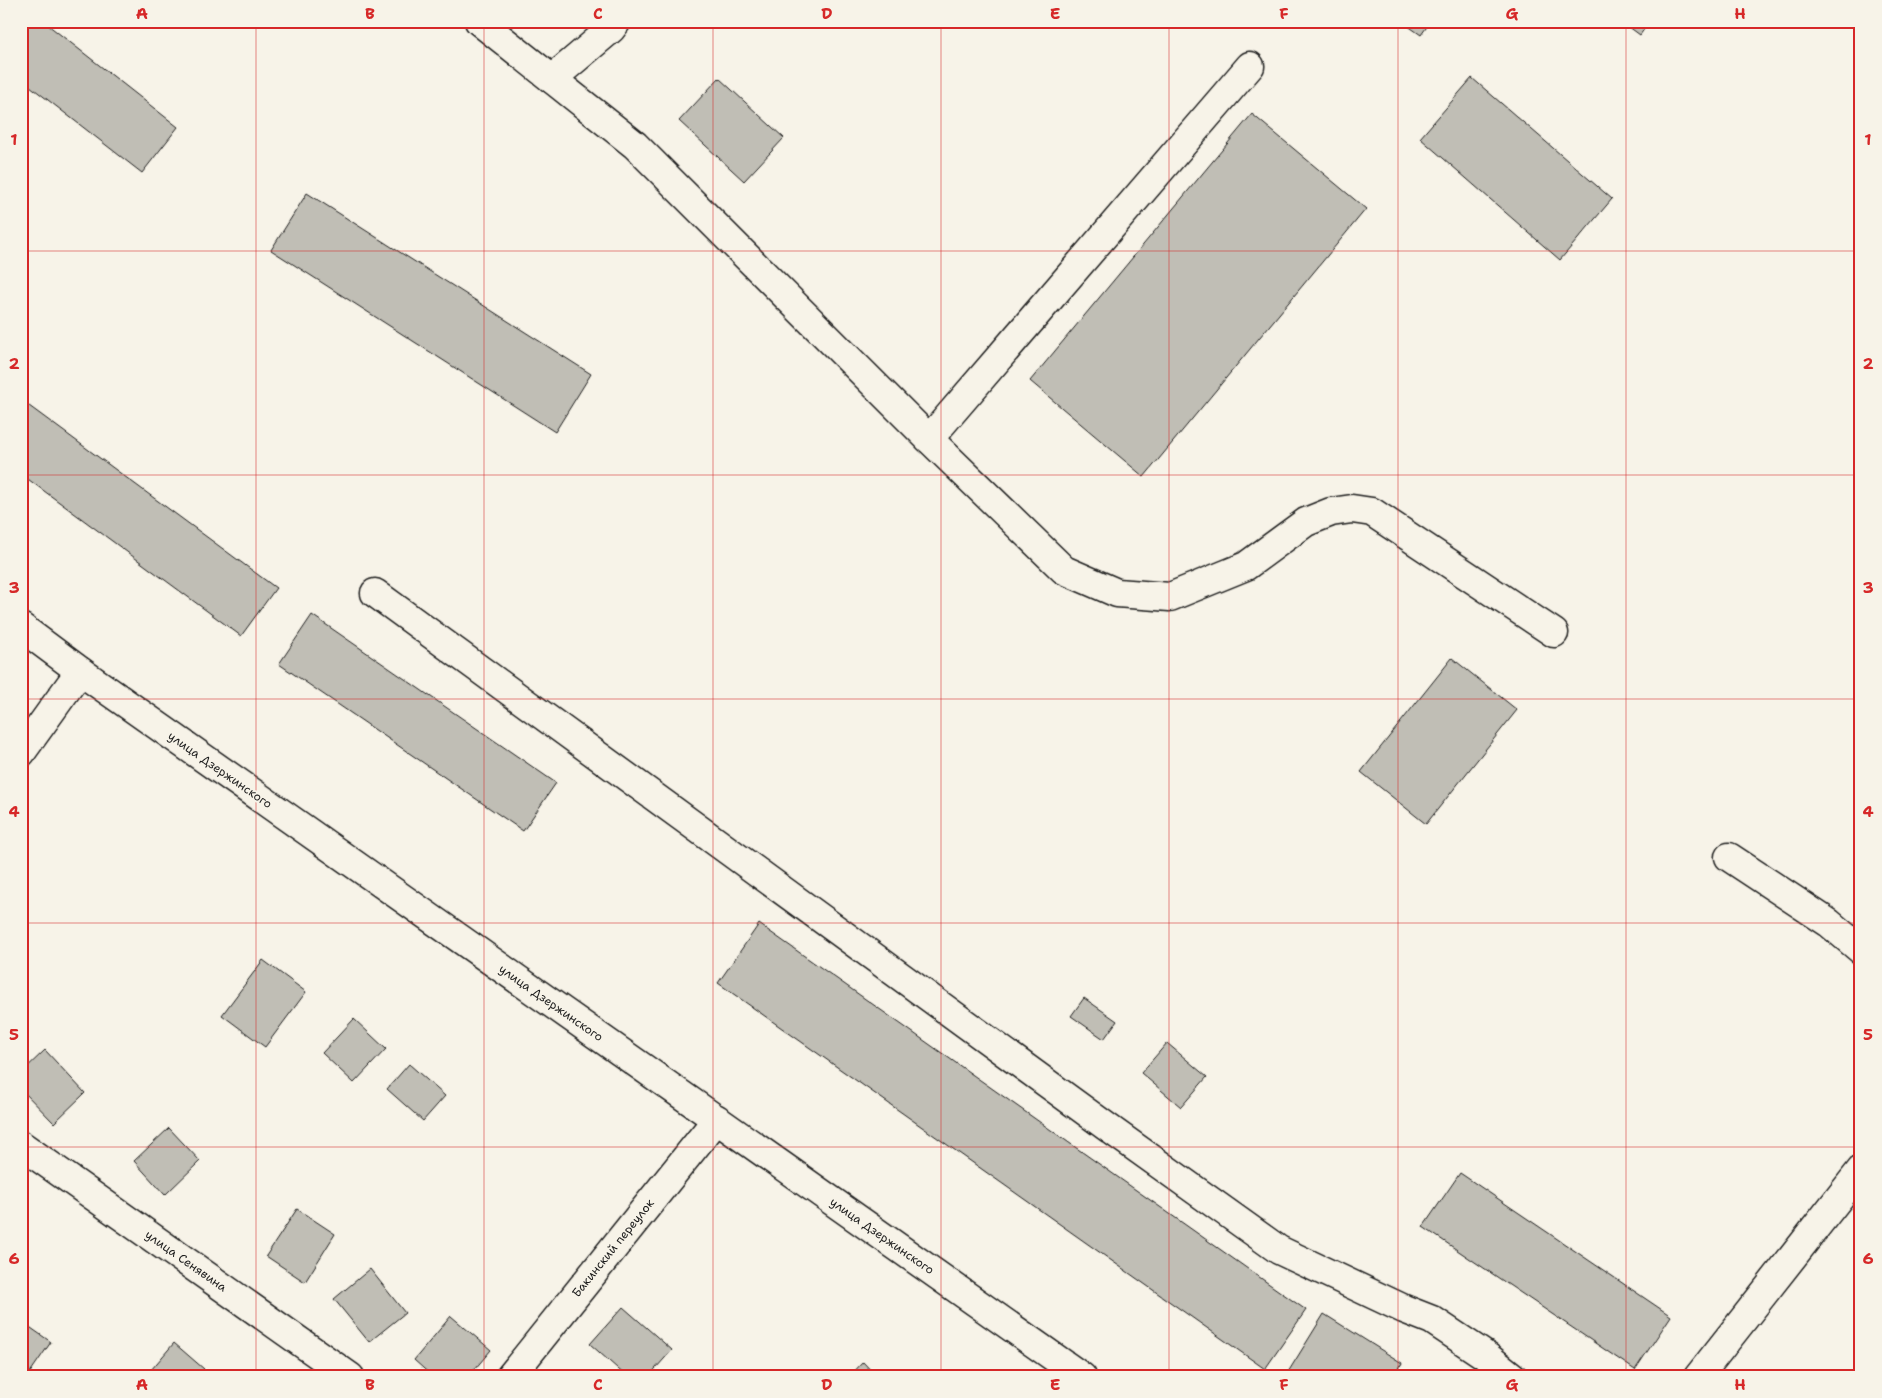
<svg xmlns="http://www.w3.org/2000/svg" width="1882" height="1398" font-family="'Shantell Sans',sans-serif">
<rect width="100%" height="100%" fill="#f7f3e8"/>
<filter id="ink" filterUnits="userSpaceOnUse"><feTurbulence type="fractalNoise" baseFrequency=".02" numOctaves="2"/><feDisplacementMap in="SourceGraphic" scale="10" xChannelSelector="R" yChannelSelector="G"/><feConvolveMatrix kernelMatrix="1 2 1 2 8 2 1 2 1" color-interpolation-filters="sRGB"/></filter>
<g filter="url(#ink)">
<g fill="#c0beb5" stroke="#1c1c1c">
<polygon points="21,21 43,21 178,127 142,173 21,79"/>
<polygon points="1401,21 1431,21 1421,35"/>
<polygon points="1621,21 1650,21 1640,35"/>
<polygon points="719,78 784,138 744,181 679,121"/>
<polygon points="1472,78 1612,199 1560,260 1420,138"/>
<polygon points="1252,114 1366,209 1144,477 1030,381"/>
<polygon points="307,193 591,374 555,432 271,250"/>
<polygon points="21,400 276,588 241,636 21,474"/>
<polygon points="312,615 556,783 523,831 279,664"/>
<polygon points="1452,658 1517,710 1426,824 1361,772"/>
<polygon points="759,924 1306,1310 1265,1369 718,983"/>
<polygon points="263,960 306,992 265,1047 222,1015"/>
<polygon points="1084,998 1117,1021 1104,1039 1071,1016"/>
<polygon points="354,1019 386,1049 354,1083 322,1053"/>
<polygon points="1167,1043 1207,1077 1181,1107 1141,1073"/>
<polygon points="45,1050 85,1093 54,1123 21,1089 21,1073"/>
<polygon points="409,1064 445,1096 423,1121 387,1089"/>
<polygon points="169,1128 200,1161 165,1195 134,1161"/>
<polygon points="1460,1173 1671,1316 1635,1370 1423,1227"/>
<polygon points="297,1209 335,1234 305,1282 266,1256"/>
<polygon points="370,1269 405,1313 369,1342 334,1299"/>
<polygon points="623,1307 672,1350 648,1377 627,1377 590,1344"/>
<polygon points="1324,1314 1402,1363 1394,1377 1285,1377"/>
<polygon points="451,1316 491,1350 468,1377 433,1377 414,1360"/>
<polygon points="21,1321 51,1342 27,1377 21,1377"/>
<polygon points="174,1343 204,1369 197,1377 145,1377"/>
<polygon points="863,1362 877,1377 849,1377"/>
</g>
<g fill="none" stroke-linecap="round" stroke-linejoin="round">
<g stroke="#1c1c1c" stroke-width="31">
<g id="minor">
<polyline points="479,21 635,145 929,439 1250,66"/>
<polyline points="552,79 611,29 617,21"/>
<polyline points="929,439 1064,570 1117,593 1170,597 1246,566 1306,522 1331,512 1352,509 1372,512 1554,633"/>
<polyline points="375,593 1107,1127 1279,1250 1404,1309 1432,1320 1489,1358 1513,1377"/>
<polyline points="21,753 80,671"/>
<polyline points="1729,857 1829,923 1861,950"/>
<polyline points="21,1145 350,1377"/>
<polyline points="510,1377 717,1119"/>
<polyline points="1698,1377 1861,1170"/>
</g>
</g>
<g stroke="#1c1c1c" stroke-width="31">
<polyline id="major" points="21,627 80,671 1082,1377"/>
</g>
<use href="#minor" stroke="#f7f3e8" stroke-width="28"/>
<use href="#major" stroke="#f7f3e8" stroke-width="28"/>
</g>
</g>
<path fill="none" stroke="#d62828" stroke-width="1" stroke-opacity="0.55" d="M256,21V1377M484,21V1377M713,21V1377M941,21V1377M1169,21V1377M1398,21V1377M1626,21V1377M21,251H1861M21,475H1861M21,699H1861M21,923H1861M21,1147H1861"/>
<g text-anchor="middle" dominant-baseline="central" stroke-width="4" stroke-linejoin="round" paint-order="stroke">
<g font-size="12" fill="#1c1c1c" stroke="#f7f3e8">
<text transform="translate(220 770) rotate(35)">улица Дзержинского</text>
<text transform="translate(551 1003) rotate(35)">улица Дзержинского</text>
<text transform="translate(882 1236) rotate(35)">улица Дзержинского</text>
<text transform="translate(613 1248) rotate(-51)">Бакинский переулок</text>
<text transform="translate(186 1261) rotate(35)">улица Сенявина</text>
</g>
</g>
<rect width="1882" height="1398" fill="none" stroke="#f7f3e8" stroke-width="55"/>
<rect x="28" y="28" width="1826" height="1342" fill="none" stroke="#d62828" stroke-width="2"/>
<g font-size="16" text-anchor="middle" font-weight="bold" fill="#d62828">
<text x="142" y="19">A</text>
<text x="370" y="19">B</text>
<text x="598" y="19">C</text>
<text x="827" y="19">D</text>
<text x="1055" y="19">E</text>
<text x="1284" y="19">F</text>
<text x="1512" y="19">G</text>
<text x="1740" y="19">H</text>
<text x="14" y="145">1</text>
<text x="1868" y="145">1</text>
<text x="14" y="369">2</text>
<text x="1868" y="369">2</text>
<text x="14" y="593">3</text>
<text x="1868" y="593">3</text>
<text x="14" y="817">4</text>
<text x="1868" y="817">4</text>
<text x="14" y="1040">5</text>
<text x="1868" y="1040">5</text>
<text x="14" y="1264">6</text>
<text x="1868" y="1264">6</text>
<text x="142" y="1390">A</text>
<text x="370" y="1390">B</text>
<text x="598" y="1390">C</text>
<text x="827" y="1390">D</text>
<text x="1055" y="1390">E</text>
<text x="1284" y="1390">F</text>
<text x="1512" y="1390">G</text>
<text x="1740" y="1390">H</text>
</g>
</svg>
